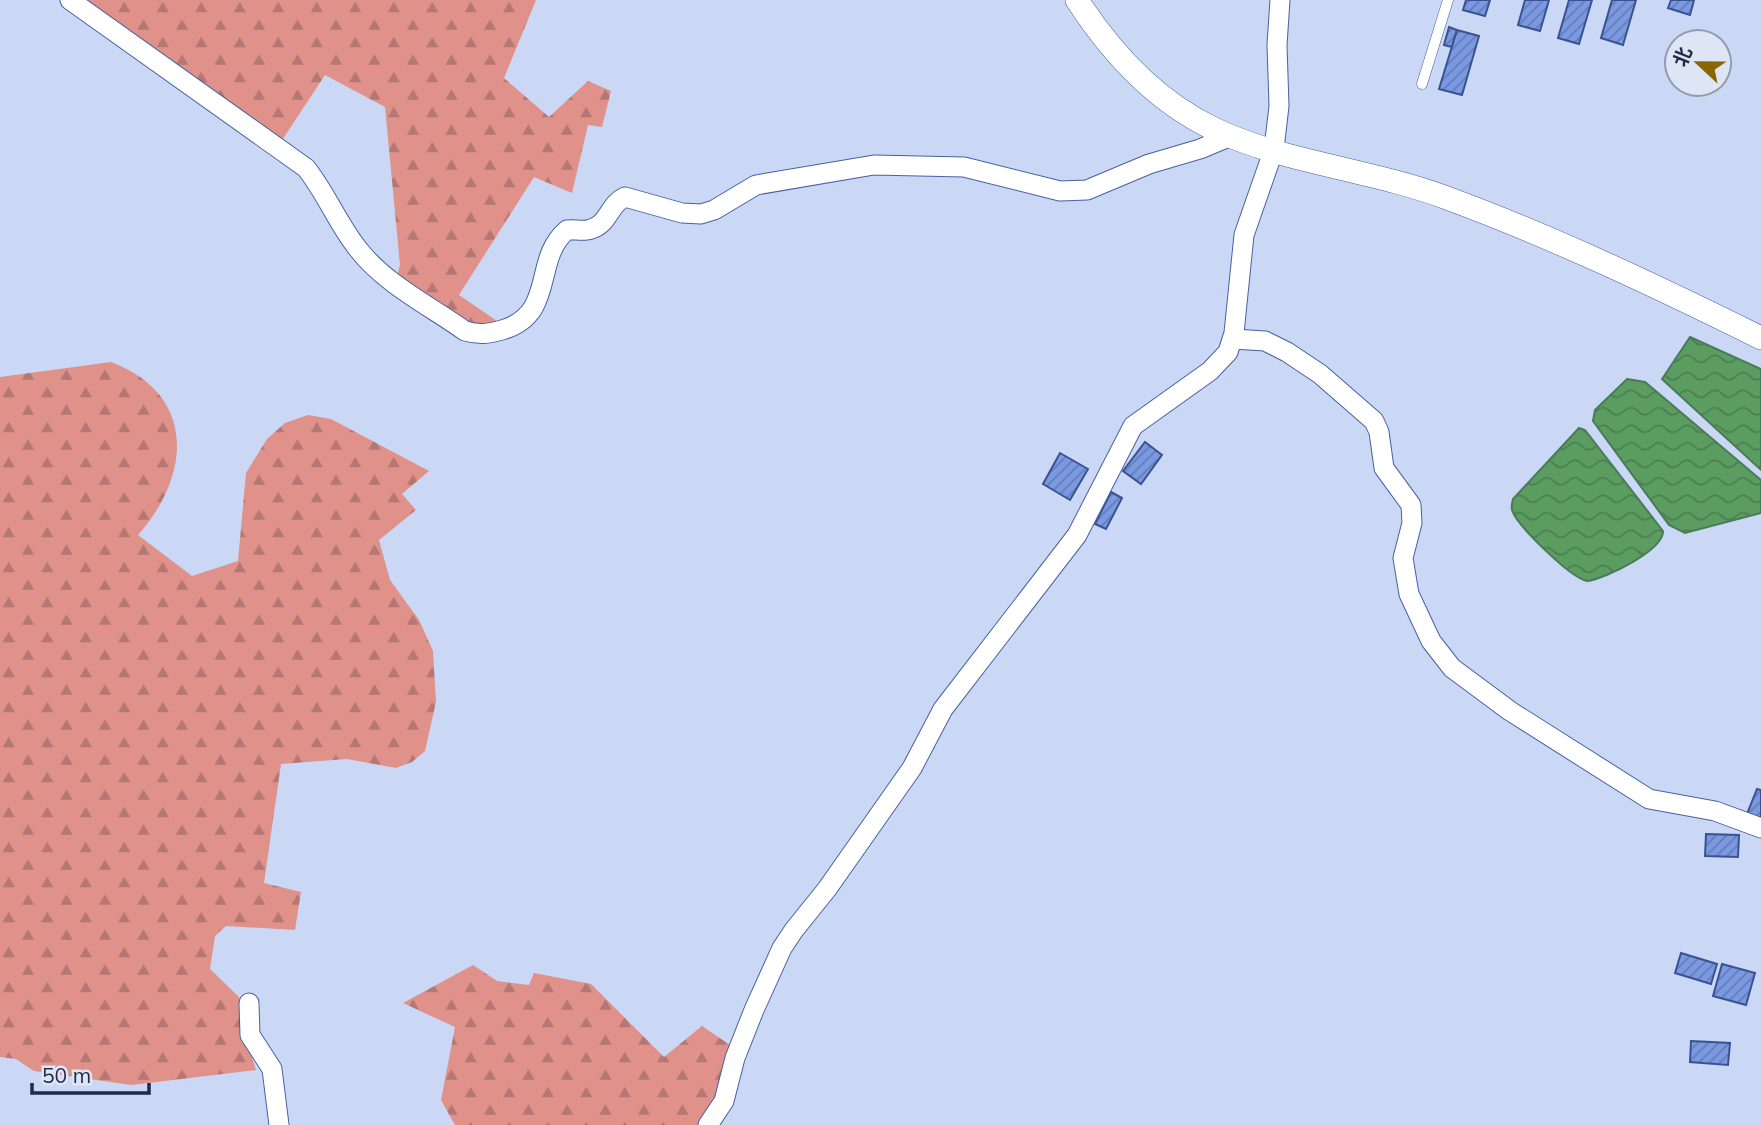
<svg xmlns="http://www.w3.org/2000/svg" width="1761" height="1125" font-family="Mulish,'Noto Sans SC',sans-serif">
<defs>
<pattern id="forest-firs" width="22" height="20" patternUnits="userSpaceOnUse" patternTransform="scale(1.75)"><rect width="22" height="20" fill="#e0918a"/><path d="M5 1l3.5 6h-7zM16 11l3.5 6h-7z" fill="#b57773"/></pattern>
<pattern id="water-waves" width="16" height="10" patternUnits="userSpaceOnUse" patternTransform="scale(1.75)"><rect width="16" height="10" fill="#5b9d60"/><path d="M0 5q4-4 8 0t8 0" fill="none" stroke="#4b8051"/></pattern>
<pattern id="building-hatch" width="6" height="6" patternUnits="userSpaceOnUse" patternTransform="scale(1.75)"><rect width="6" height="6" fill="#7a99e1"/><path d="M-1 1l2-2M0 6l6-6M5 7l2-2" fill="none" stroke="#637db8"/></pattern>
</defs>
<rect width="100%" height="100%" fill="#cad8f6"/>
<g fill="url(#forest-firs)">
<polygon points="59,0 536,0 504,78 549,117 588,81 611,91 602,127 588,125 572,193 534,177 459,295 497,321 480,328 457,320 397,276 400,265 385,107 325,75 273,154"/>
<path d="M111,362C196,394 192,474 138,535L192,576L238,561L246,473L267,439L285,423L308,415L331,419L429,471L402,494L416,510L379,540L390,580L419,620L433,651L436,702L425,751L412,762L396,768L347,759L281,764L264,883L301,892L295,930L226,926L215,936L210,969L239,997V1016L256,1070L131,1085L34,1071L16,1059L0,1057V377Z"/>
<path d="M473,965L497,981L529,985L534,973L591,984L664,1057L702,1026L730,1045C724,1072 717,1104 699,1125H455L441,1100L455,1027L403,1003Z"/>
</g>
<g fill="url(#water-waves)" stroke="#497b58" stroke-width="2">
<polygon points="1690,337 1761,369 1761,470 1662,379"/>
<polygon points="1627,379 1645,382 1761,480 1761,513 1685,533 1669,525 1593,421 1595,410"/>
<path d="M1579,428L1585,430L1663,531C1664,550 1605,579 1587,581C1571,578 1517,526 1512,510C1511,506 1512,504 1513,499Z"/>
</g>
<g fill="url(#building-hatch)" stroke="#395392" stroke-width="2">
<polygon points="1466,0 1490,0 1485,16 1463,10"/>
<polygon points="1525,0 1549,0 1540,31 1518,25"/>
<polygon points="1569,0 1592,0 1579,44 1558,38"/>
<polygon points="1612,0 1636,0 1623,45 1601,38"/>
<polygon points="1671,0 1694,0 1690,15 1668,8"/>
<polygon points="1449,27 1457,30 1452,47 1444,45"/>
<polygon points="1457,30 1479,36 1462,95 1439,89"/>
<polygon points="1145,442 1162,455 1141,484 1123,471"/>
<polygon points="1060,453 1088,469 1070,500 1043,484"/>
<polygon points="1111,492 1122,498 1106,529 1095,524"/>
<polygon points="1757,789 1761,790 1761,820 1747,814"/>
<polygon points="1706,834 1739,835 1738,857 1705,856"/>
<polygon points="1681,953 1717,964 1711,984 1675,973"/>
<polygon points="1722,964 1755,973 1746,1005 1713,996"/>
<polygon points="1691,1041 1730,1043 1728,1065 1690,1062"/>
</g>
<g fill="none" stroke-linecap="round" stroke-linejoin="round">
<g stroke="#4661a2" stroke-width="11">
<polyline id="service" points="1422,84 1448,0"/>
</g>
<g stroke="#4661a2" stroke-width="21">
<g id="minor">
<path d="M70,0L306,168C326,193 338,224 358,249C385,284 430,306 465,331C479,335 488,334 502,330C557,314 532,259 567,230C575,229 584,232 591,229C609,224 609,204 625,197L682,213L701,214L714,210L756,185L874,165L964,167L1060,191L1087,190L1149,164L1200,149L1231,136"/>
<polyline points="1233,339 1265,341 1287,352 1320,374 1374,421 1379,432 1384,468 1411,505 1412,523 1403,558 1409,594 1431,641 1452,668 1510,711 1649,799 1715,811 1761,828"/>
<polyline points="249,1003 250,1035 272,1069 279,1125"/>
<polyline points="708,1125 724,1101 735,1058 754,1010 782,948 794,930 827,889 912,768 943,709 1077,535 1133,426 1210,371 1228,352 1234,333 1244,235 1274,149 1279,106 1277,45 1280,0"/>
</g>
</g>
<g stroke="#4661a2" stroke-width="24">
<path id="tertiary" d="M1077,0C1112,54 1155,101 1214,129C1286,163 1373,170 1447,198C1555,238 1658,287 1761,338"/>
</g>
<use href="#service" stroke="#fff" stroke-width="10"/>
<use href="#minor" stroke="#fff" stroke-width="19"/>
<use href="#tertiary" stroke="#fff" stroke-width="23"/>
</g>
<g transform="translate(1698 63) rotate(292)"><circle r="33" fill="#dee5f4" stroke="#929baf" stroke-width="2"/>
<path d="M0-5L12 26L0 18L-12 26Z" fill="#896704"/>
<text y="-10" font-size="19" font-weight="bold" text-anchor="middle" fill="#1f2b47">北</text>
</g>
<path d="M32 1083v10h117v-10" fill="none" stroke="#1f2b47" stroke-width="3.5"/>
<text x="42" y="1083" font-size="21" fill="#1f2b47" stroke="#dee5f4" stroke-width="5" paint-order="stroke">50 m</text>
</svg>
